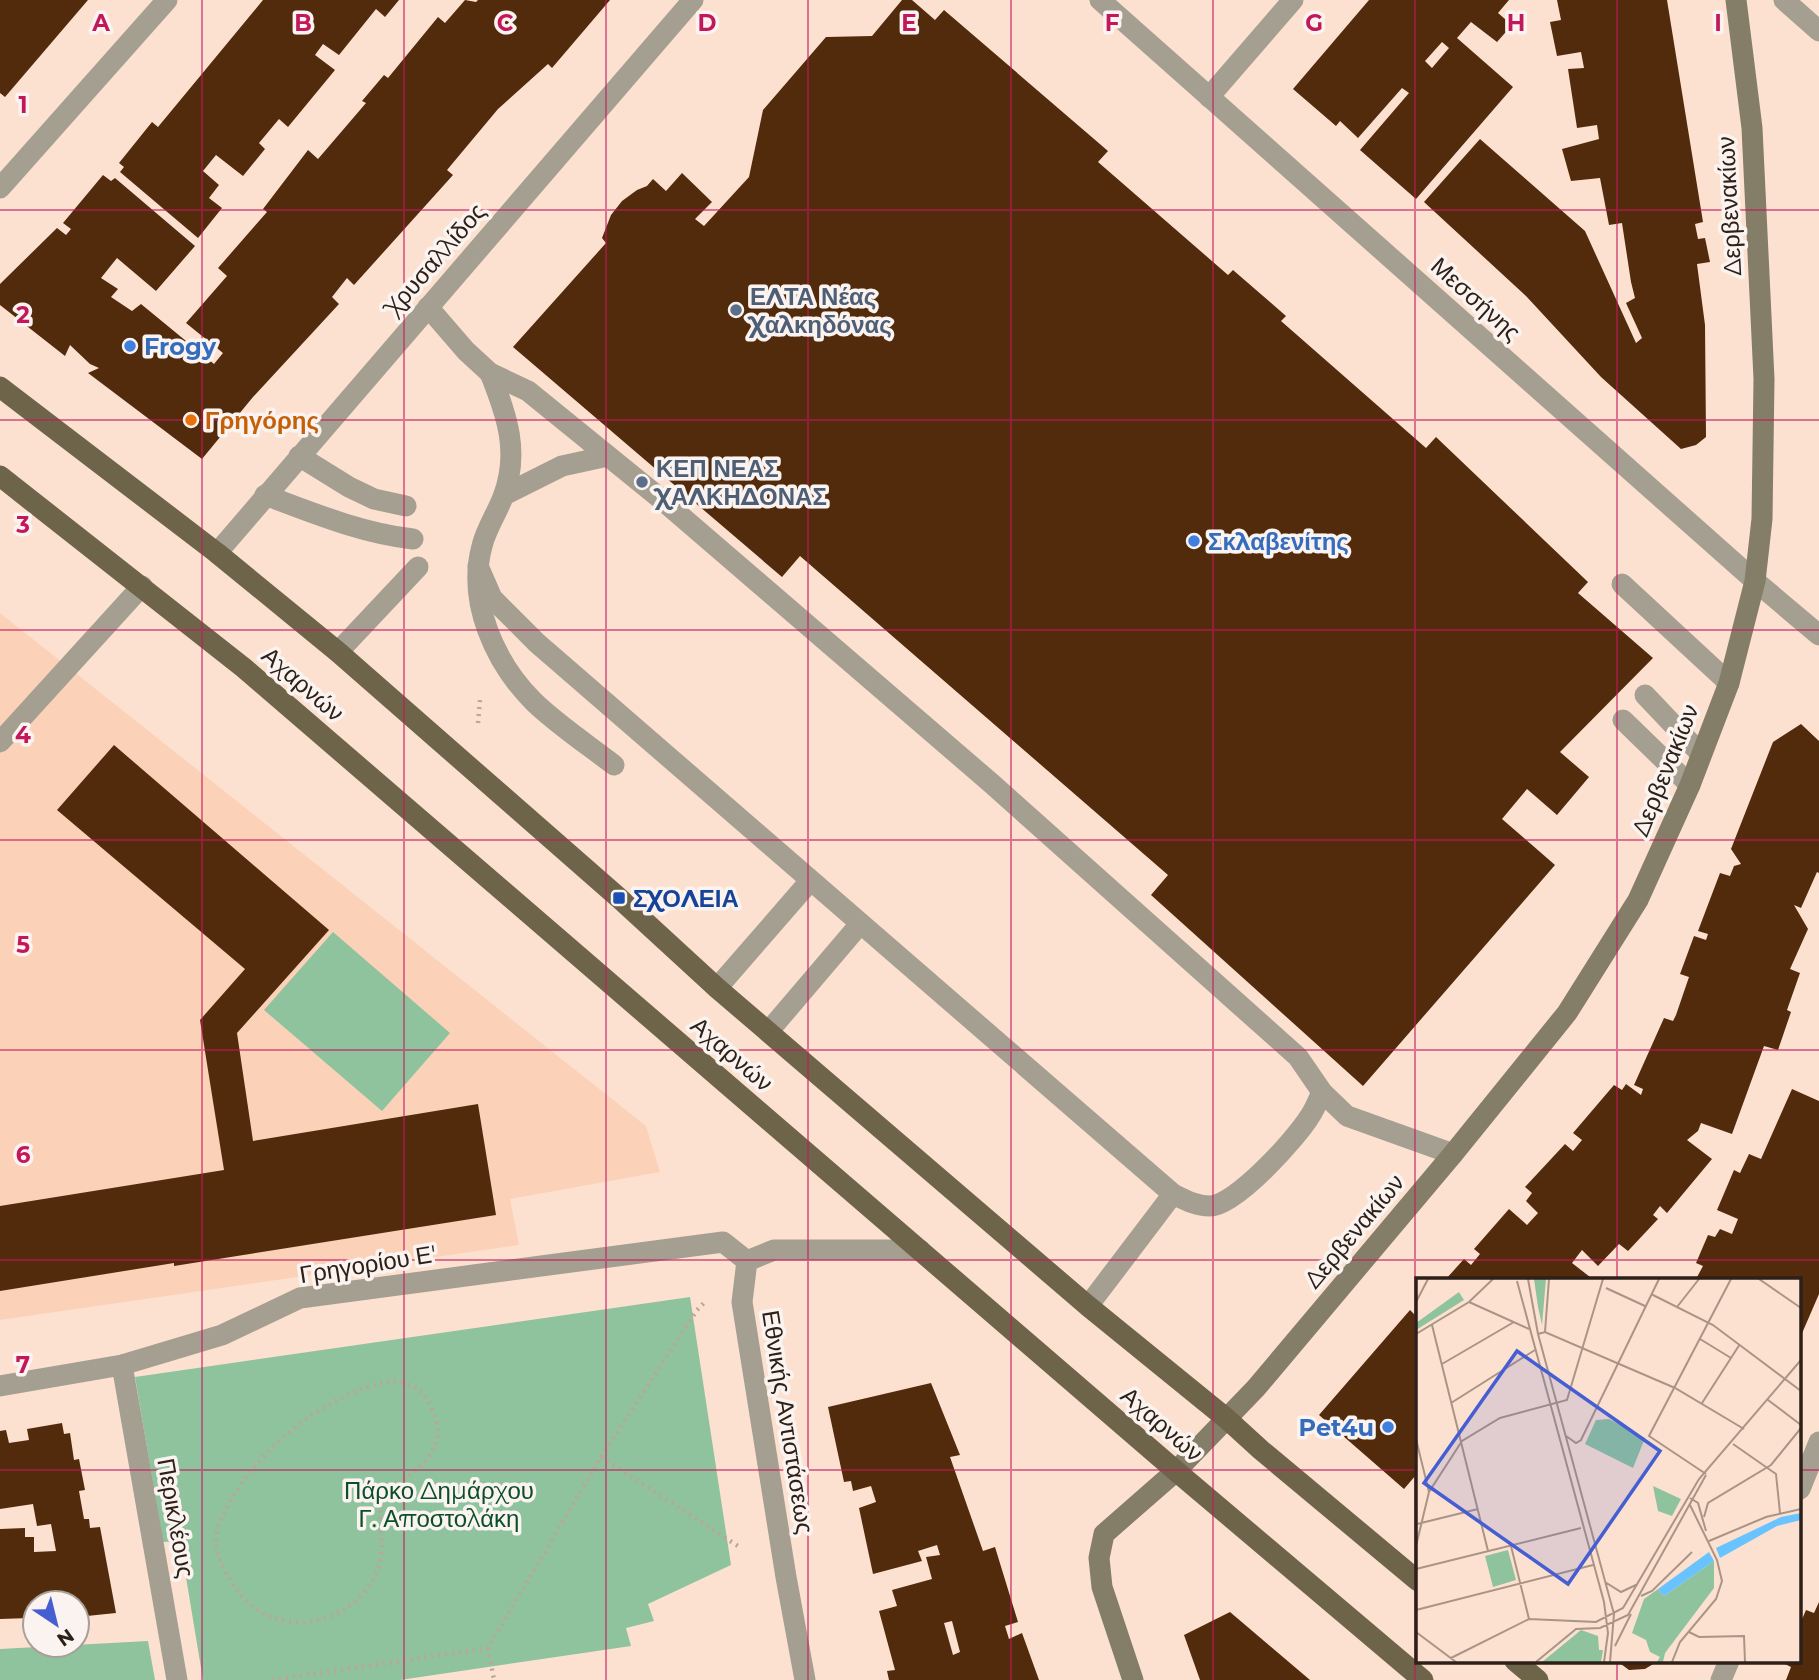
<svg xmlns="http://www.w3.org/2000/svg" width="1819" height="1680" font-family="Montserrat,sans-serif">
<rect width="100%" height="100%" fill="#fde1d0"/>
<polygon fill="#fbd1b8" points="0,613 646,1126 660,1172 510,1199 519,1245 0,1320"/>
<g fill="#8fc39e">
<polygon points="333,932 450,1033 382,1111 264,1010"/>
<polygon points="690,1297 731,1565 648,1604 654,1621 626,1628 631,1646 400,1680 203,1680 180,1541 163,1542 135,1377"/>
<polygon points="148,1641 155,1680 0,1680 0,1649"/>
</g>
<g fill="#522a0c" fill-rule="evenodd">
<polygon points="0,0 88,0 5,97 0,93"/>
<polygon points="263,0 399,0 385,17 376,9 339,55 323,44 315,55 335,70 288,127 279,119 259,143 265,149 243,176 216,155 203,171 219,185 209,198 222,208 198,238 120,172 124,167 119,163 152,122 158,127"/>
<polygon points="465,0 476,2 478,0 610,0 552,68 548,64 498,109 447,170 453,175 354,285 347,278 332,297 339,304 253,397 202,459 88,373 99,368 90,364 70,345 65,356 0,305 0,284 57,228 66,235 71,229 63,223 103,175 111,181 115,178 195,246 156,291 117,258 101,278 118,289 111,297 132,311 141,304 214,364 223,353 186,323 227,276 218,268 267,212 263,209 308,150 318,159 366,103 362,101 384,75 388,78 438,17 445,23"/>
<polygon points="902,0 912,0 935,20 944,10 1108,151 1098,162 1228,275 1233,270 1286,316 1281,321 1426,448 1436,437 1588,582 1578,593 1653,658 1560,752 1589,777 1557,815 1527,789 1502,819 1555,865 1363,1086 1151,895 1168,875 800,556 782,577 513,347 606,243 602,238 611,215 622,201 637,190 647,186 653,179 666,191 682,173 712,202 695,219 704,226 749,177 763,110 826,37 872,36"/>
<path d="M1369,0H1509L1498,13L1512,25L1497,42L1471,22L1457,38L1513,87L1416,199L1360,150L1409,93L1402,88L1358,138L1340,121L1336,126L1293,89ZM1442,42L1449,48L1432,68L1425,61Z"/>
<polygon points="1557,0 1667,0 1703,222 1695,224 1698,239 1705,238 1710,262 1697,264 1705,325 1706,437 1696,445 1681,449 1601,377 1526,296 1424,202 1480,139 1585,231 1636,343 1642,338 1626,303 1635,298 1631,282 1622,223 1609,225 1600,178 1571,181 1562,149 1599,139 1597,125 1577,128 1568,69 1584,68 1581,52 1557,56 1550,22 1561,20"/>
<polygon points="1801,724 1819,741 1819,873 1817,872 1801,908 1794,905 1808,929 1790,969 1800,973 1787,1010 1791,1012 1778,1050 1764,1046 1732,1134 1701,1123 1698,1131 1687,1140 1712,1159 1667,1213 1660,1206 1653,1215 1658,1219 1628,1251 1619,1244 1598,1266 1582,1250 1572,1263 1590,1277 1588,1279 1446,1279 1464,1259 1471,1265 1480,1254 1474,1249 1509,1209 1527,1225 1538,1213 1526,1201 1532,1193 1525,1187 1565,1144 1573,1151 1582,1140 1573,1133 1614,1085 1622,1090 1626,1084 1641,1095 1643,1089 1634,1085 1664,1018 1673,1021 1676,1015 1689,977 1680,974 1694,936 1706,940 1708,934 1698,931 1720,873 1730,876 1734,866 1741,864 1731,849 1773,742"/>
<polygon points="114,745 329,930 237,1033 253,1141 478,1104 496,1215 174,1266 174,1263 0,1291 0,1206 224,1170 200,1020 245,969 57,810"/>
<polygon points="1792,1089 1819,1101 1819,1294 1800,1338 1800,1279 1696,1279 1703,1266 1696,1263 1708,1235 1715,1237 1720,1229 1732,1234 1738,1219 1717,1210 1734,1170 1740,1173 1749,1154 1761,1159"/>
<polygon points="1410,1310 1418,1318 1418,1477 1416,1475 1404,1489 1319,1415"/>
<path d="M931,1383L960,1455L950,1457L983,1551L995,1547L1018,1622L1005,1626L1009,1639L1022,1633L1039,1680H889L887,1671L895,1670L879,1611L897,1606L892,1590L932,1579L926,1557L940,1555L937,1545L918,1551L922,1561L873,1574L859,1508L876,1502L871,1486L853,1491L851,1481L844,1482L828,1407ZM952,1621L960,1652L953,1655L944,1623Z"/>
<polygon points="62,1423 64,1434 70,1433 74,1460 79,1459 85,1490 79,1491 84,1519 89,1519 90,1528 100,1527 116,1613 77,1617 77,1603 35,1603 35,1611 30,1611 30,1618 0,1619 0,1529 25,1528 25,1537 34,1537 34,1552 56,1551 51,1524 37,1526 33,1504 0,1509 0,1431 6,1430 9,1443 29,1440 27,1429"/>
<polygon points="1819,1602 1819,1680 1786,1680 1791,1667 1783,1663 1784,1661 1800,1661 1800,1624 1806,1610 1814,1613"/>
<polygon points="1230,1612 1310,1680 1200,1680 1184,1635"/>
<polygon points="1617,1661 1658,1661 1645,1669 1629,1670"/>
</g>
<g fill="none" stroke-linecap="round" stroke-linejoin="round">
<g stroke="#bca596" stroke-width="4.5" stroke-dasharray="2 5" stroke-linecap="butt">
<polyline points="478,723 480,700"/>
<path d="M394,1381C414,1385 425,1391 433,1411C447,1443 428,1463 403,1480C395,1485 387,1489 384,1497C375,1518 386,1544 379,1566C364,1610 314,1633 271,1617C254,1610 238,1595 229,1578C222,1567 215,1552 216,1539C216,1528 221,1518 226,1509C255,1451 328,1390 394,1381Z"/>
<polyline points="601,1457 741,1548"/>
<polyline points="488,1648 494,1680"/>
<polyline points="272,1680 488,1648 601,1457 697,1310 704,1303"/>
</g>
<g stroke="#a59f91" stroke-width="21">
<polyline points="428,307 466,351 490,373 528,391 661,499 991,783 1298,1057 1322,1092 1347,1116 1453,1154"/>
<path d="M490,373C507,415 520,453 503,497C497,513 486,529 482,546C467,602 495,663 534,702C558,725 588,745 614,765"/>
<polyline points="299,456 349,487 374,499 406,506"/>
<path d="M265,495C313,513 361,533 413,539"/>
<polyline points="504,495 562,466 608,456"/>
<path d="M478,566L492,598L537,643L1173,1194C1185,1200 1196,1206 1210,1206C1235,1206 1296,1139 1310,1116C1315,1109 1318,1100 1322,1092"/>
<polyline points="1622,584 1729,683"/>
<polyline points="338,652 418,567"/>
<polyline points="1645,695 1701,754"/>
<polyline points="1623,720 1690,785"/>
<polyline points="717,988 810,881"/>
<polyline points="768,1032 860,924"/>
<polyline points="1088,1306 1173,1194"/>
</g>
<g stroke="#a59f91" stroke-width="21">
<polyline points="1100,0 1755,581 1819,635"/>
<polyline points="1784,0 1819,31"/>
<polyline points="1209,97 1293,0"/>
<polyline points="0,188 167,0"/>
<polyline points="217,553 693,0"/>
<polyline points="0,742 142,586"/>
<polyline points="122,1365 177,1680"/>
<polyline points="0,1386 122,1365 222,1335 300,1298 723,1242 747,1261"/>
<polyline points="1800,1489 1819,1442"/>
<polyline points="805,1680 786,1577 742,1302 747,1261 774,1250 920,1250"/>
<polyline points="1721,1680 1729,1661"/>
</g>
<polyline stroke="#847d67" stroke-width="21" points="1133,1680 1102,1587 1099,1558 1104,1534 1176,1471 1256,1388 1453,1154 1567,1013 1638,900 1690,785 1729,683 1755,581 1762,519 1764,379 1752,128 1736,0"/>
<g stroke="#6d644a" stroke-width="21">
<polyline points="0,387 217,553 338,652 619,898 717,988 1088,1306 1227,1419 1261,1450 1418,1581"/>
<polyline points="0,476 244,668 1176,1471 1423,1680"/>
<polyline points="1515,1661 1538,1680"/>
</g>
</g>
<path fill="none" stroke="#c2185b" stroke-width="2" stroke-opacity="0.55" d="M202,0V1680M404,0V1680M606,0V1680M808,0V1680M1011,0V1680M1213,0V1680M1415,0V1680M1617,0V1279M0,210H1819M0,420H1819M0,630H1819M0,840H1819M0,1050H1819M0,1260H1819M0,1470H1418M1800,1470H1819M1617,1661V1680"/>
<g fill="#5c6f8a" stroke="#faf3ef" stroke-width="2.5">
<circle cx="736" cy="310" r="7"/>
<circle cx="642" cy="482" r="7"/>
</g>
<g fill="#3f7fe0" stroke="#faf3ef" stroke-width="2.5">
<circle cx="130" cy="346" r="7"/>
<circle cx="1194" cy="541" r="7"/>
<circle cx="1388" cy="1427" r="7"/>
</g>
<circle fill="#e8710a" stroke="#faf3ef" stroke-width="2.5" cx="191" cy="420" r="7"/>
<rect fill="#1a4fb4" stroke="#faf3ef" stroke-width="2.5" x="612" y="891" width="14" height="14" rx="3.5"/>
<g text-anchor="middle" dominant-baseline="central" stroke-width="7" stroke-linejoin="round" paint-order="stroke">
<g font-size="24" fill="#2d2018" stroke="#faf3ef">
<text transform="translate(1729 206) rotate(-93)">Δερβενακίων</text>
<text transform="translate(435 259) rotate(-49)">Χρυσαλλίδος</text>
<text transform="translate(1476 299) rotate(42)">Μεσσήνης</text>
<text transform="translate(303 684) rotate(41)">Αχαρνών</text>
<text transform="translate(1665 770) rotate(-68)">Δερβενακίων</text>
<text transform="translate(732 1054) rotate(41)">Αχαρνών</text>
<text transform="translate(1354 1231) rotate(-50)">Δερβενακίων</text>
<text transform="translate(368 1264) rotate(-9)">Γρηγορίου Ε'</text>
<text transform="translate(788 1422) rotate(81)">Εθνικής Αντιστάσεως</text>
<text transform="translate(1162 1424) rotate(41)">Αχαρνών</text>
<text transform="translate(176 1518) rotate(80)">Περικλέους</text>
</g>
<g font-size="24" font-weight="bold" fill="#4e5e75" stroke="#faf3ef" text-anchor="start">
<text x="750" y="296">ΕΛΤΑ Νέας<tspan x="750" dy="28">Χαλκηδόνας</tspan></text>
<text x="656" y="468">ΚΕΠ ΝΕΑΣ<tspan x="656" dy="28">ΧΑΛΚΗΔΟΝΑΣ</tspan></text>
</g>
<g font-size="24" font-weight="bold" fill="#366cbe" stroke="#faf3ef" text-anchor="start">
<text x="144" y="346">Frogy</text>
<text x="1208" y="541">Σκλαβενίτης</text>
<text x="1374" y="1427" text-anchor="end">Pet4u</text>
</g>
<g font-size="24" font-weight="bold" fill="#c56008" stroke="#faf3ef" text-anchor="start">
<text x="205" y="420">Γρηγόρης</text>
</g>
<g font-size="24" font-weight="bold" fill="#164399" stroke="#faf3ef" text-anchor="start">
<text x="633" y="898">ΣΧΟΛΕΙΑ</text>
</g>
<g font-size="24" fill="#0a4f29" stroke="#faf3ef">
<text x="439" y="1490">Πάρκο Δημάρχου<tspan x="439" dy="28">Γ. Αποστολάκη</tspan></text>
</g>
</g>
<g transform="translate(1416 1278)">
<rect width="385" height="385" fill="#fde1d0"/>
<path d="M118,1H130L126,47L122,29ZM43,14L48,22L0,52V45ZM193,141L229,160L217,190L169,166L180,142ZM237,208L265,221L256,238L242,233ZM92,272L100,302L77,309L69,278ZM298,283V310L249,375L247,384H241L244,379L234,374L230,362L216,355L228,321L242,311L248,318ZM165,352L182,358L183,372H187L185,384H126Z" fill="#8fc39e"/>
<path d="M385,235V242L361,248L304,280L300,270L365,239ZM293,274L298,283L248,318L242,311Z" fill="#69c3ff"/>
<path fill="none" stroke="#aa9486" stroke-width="2" d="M112,1L122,56L198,336L194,384M343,1L385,30M101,3L188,324L192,355L188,384M190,10L229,28M235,16L297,47L385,113M0,24L12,1M53,24L113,51M261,29L283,1M16,47L72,273M129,54L133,1M0,56L53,24L77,1M122,56L129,54L259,110L328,151M284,61L315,80M26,86L98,44M352,122L385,147M35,125L119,72M286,125L324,66M150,158L160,165L165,162L243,1M0,161L13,214M317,166L360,196L364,235M290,196L233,158L315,1M274,220L282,225L290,253M288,239L292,225L355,187L385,150M1,246L62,231M293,263L350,239L385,231M0,268L13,214L46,163L84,140L151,122L187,1M95,268L113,341M0,291L165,250M189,304L205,314L222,306M225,318L236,313L276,274M0,332L177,287M0,354L40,384M273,354L283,359L328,358L329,384M199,368L215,336M35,380L113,341L180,344L207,330L283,201L385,82M120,384L160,351L184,350L212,337L290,197M256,384L264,364L300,321L306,303L301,282L274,227"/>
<path fill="#455ed2" fill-opacity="0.15" stroke="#455ed2" stroke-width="3.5" d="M101,73L244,173L152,306L8,205Z"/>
<rect width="385" height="385" fill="none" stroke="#2d2018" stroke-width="3.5"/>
</g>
<g font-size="23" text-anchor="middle" font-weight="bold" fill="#c2185b" stroke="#faf3ef" stroke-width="7" stroke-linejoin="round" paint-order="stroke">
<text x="101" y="31">A</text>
<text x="303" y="31">B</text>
<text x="505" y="31">C</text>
<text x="707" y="31">D</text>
<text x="909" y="31">E</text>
<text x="1112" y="31">F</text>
<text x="1314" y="31">G</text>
<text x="1516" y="31">H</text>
<text x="1718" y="31">I</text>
<text x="23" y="113">1</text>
<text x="23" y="323">2</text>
<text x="23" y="533">3</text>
<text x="23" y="743">4</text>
<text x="23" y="953">5</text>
<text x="23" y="1163">6</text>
<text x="23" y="1373">7</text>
</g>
<g transform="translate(56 1624) rotate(145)"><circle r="33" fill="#faf3ef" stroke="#a89f99" stroke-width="2"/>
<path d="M0-5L12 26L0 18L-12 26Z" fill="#455ed2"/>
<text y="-10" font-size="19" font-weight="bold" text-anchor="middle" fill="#2d2018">N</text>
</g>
</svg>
